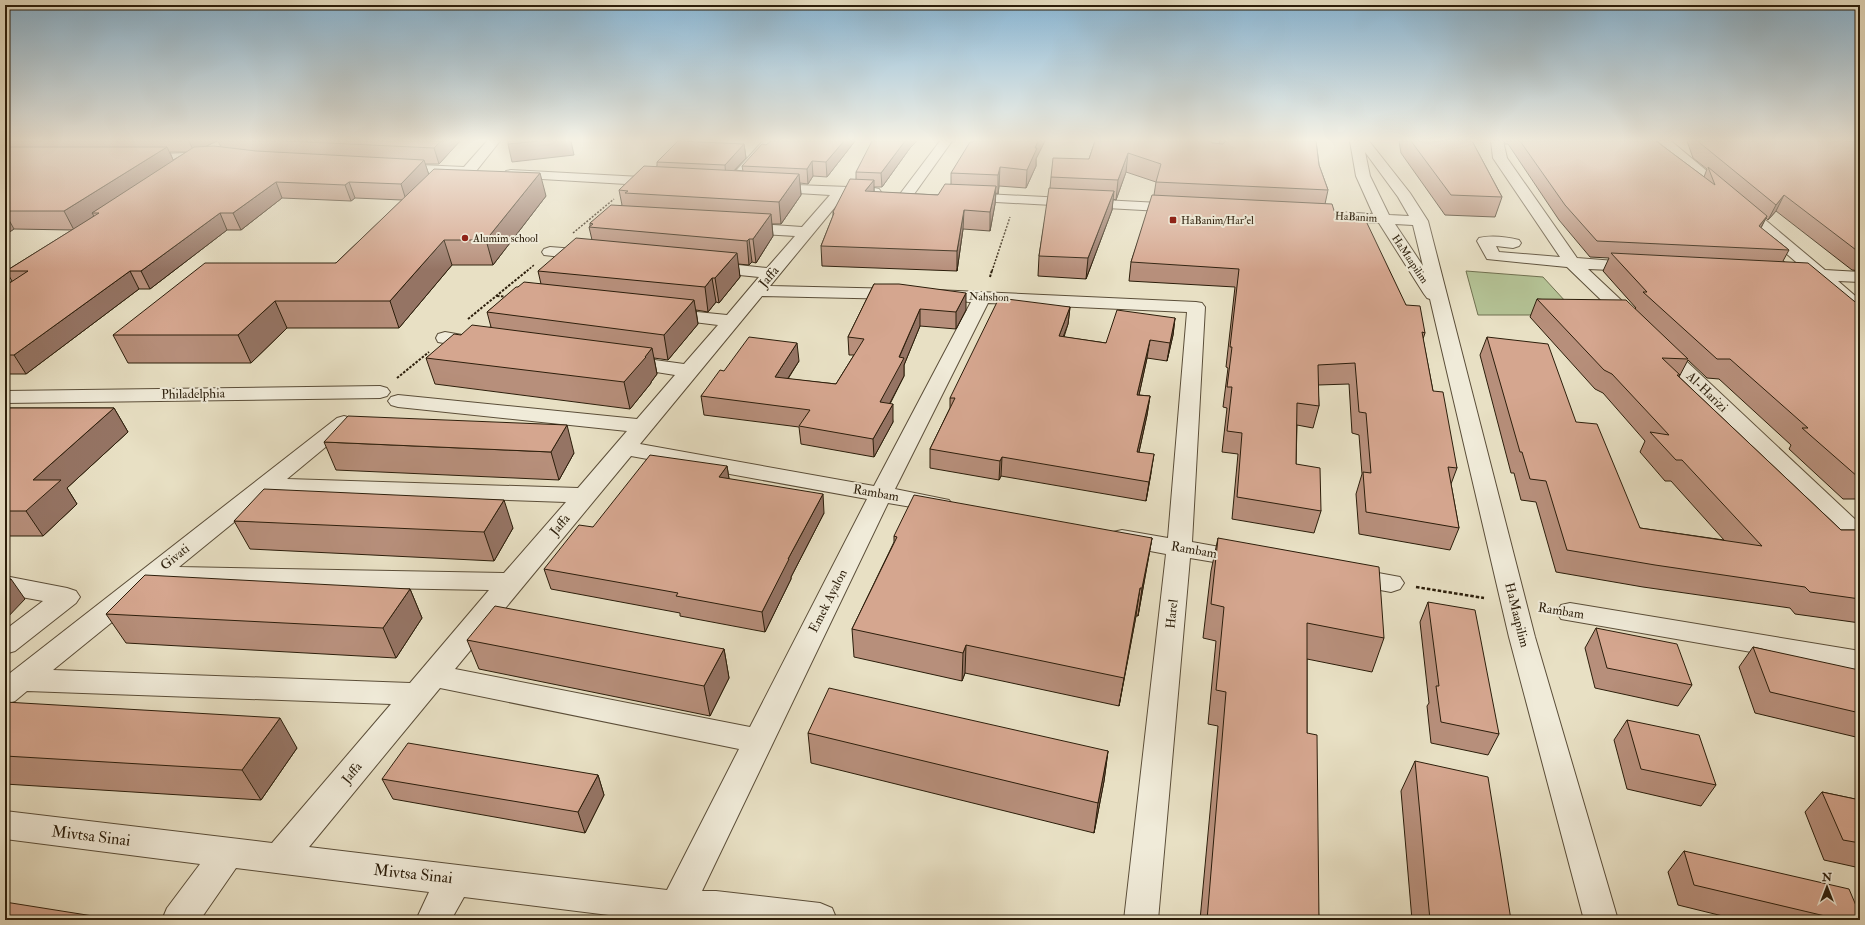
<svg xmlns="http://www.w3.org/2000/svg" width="1865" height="925" font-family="'IM FELL Double Pica',serif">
<rect width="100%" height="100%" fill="#e8e0c4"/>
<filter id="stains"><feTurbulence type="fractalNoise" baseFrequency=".005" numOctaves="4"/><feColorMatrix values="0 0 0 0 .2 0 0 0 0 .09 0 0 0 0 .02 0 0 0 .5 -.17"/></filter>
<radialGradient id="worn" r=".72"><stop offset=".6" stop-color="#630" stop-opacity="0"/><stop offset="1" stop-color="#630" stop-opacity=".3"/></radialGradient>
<polygon fill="#b4c295" stroke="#707050" points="1466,271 1543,277 1578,315 1478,315"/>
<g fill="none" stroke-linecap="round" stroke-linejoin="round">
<g stroke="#5b4e39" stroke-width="2">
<g id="minor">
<polygon points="487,141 500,141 473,175 468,176 397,172 392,171 390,168 392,165 397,164 464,167"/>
<polygon points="763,141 776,141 735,189 725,189 723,186 725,183"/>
<polygon points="940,141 952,141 912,197 902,197 900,194"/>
<path d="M1350,141H1369L1410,193L1428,221L1535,637L1618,920H1584L1509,637L1430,299L1427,298L1424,294L1379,223L1305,218L1300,217L1298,214L1300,211L1305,210L1373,214L1356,176ZM1365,152L1398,197L1409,216L1389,215L1370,176ZM1395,224L1413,225L1423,266Z"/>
<path d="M1491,141H1503L1507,158L1577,258L1641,263L1643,266L1641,269L1635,271L1588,269L1638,316L1641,320L1638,324L1632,325L1626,324L1567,267L1487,259L1477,241L1479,238C1491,235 1507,237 1519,240L1521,243L1519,246L1513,248L1496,246L1499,252L1560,257L1493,158Z"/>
<polygon points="1658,141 1671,141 1825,270 1860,272 1860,282 1838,281 1860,300 1860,314 1854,313 1816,280 1787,278 1785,274 1787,270 1804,269"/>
<polygon points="209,152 214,153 216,156 214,159 141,163 136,162 134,159 136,156 141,155"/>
<polygon points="511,170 660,178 665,179 667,182 665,185 660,186 506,177 504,174 506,171"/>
<path d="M770,184L874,188L879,189L881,192L879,195H845L770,286L900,289L906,290L909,294L906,298L900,299L762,296L640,444L874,486L971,302L930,299L927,295L930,291L936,290L1196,302L1202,303L1205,307L1192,542L1253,553L1256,559L1253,565L1244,567L1190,558L1158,920H1124L1166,554L1113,544L1110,538L1113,532L1122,530L1168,538L1187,312L988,303L895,489L949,500L953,505L949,510L941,512L888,503L702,891H716L820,903L832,908L837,920H649L464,897L451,920H416L429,892L236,868L200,920H162L167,908L200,864L5,839V811L272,843L391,704L27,691L15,701L5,704V677L337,418L344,416L351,418L354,422L351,426L287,479L578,488L627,431L398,407L391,405L388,401L391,397L398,395L637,419L675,375L618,366L615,362L618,358L625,356L684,364L718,325L661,318L658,314L661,310L667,309L727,315L759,277L710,272L704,270L702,267L704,264L710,262L767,268L795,236L744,233L739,231L736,228L739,225L744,223L802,227L830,195L765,191L763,188L765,185ZM631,456L867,499L750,727L455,669ZM271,492L566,502L504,573L179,567ZM159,584L489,590L410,683L53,670ZM440,688L739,749L667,890L309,847Z"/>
<polygon points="966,193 1179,204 1184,205 1186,208 1184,211 1179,212 961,200 959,197 961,194"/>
<polygon points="550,247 588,250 594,252 596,255 594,258 588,260 544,255 542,252 544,249"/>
<polygon points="36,259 42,261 44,264 42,267 11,288 5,289 5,277 30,261"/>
<polygon points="445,332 485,339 487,343 485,347 478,349 438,342 436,338 438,334"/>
<polygon points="1661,342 1668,344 1860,524 1860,546 1851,544 1654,352 1652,348 1654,344"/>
<polygon points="380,386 387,388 390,392 387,396 380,398 5,403 5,391"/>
<polygon points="1351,568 1400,577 1404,583 1400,589 1391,592 1342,583 1338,577 1342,571"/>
<polygon points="5,576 67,588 76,591 80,597 76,603 15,651 5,654 5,630 43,601 5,594"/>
<polygon points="1570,603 1860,651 1860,671 1561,619 1557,612 1561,605"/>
</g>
</g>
<g stroke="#2c1e0b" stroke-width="1.5" stroke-dasharray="2 1.5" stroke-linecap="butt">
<polyline points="573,233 614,199"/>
<polyline points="527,271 534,265"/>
<polyline points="992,271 1010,217"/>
</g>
<g stroke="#2c1e0b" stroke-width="2" stroke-dasharray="2.5 1.5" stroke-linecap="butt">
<polyline points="990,277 992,270"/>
<polyline points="497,296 508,297"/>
<polyline points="468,319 528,270"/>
<polyline points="397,378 429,352"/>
</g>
<polyline stroke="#2c1e0b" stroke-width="2.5" stroke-dasharray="3.5 2" stroke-linecap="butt" points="1416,587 1484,598"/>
<use href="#minor" fill="#f0ebd9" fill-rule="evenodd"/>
</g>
<g fill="#b78f7b" stroke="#2c1e0b" fill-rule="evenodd">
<path d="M5,141H217L204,147H221L218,141H460L439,164H425L429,175L546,196L493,265H452L399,328H287L251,363H128L113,335L336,263L402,200L355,198L351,201L282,198L241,230H227L150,289H139L26,374H5V286L12,281L6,271L72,230L14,229L5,235ZM170,152H187L173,160Z"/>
<polygon points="855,141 827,177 813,176 808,184 800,183 801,195 781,224 772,224 773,236 756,263 752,262 749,265 738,264 740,277 719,303 716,302 708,312 696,310 698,324 668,360 654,358 657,374 651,382 651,383 630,409 435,384 426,358 461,335 491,327 487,312 518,287 541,284 538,271 592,240 589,227 590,226 590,223 622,205 619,190 657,166 657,162 744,144 746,158 735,170 743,171 742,166 766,145"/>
<polygon points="1095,141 1212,143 1220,144 1219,141 1316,141 1319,165 1328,190 1325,204 1406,305 1425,333 1423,339 1433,391 1457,468 1451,484 1459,528 1450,550 1359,534 1356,494 1362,474 1359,435 1352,433 1349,384 1318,385 1319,406 1313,428 1297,425 1296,464 1321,511 1314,533 1232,519 1238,454 1222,452 1227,408 1223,407 1228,368 1226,367 1235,287 1129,281 1131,262 1154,195 1156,182 1126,172 1116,200 1113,199 1112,210 1086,279 1038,276 1039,256 1050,188 1051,177 1089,159"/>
<polygon points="1399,141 1472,141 1502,197 1495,217 1445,215 1401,153"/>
<polygon points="1504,141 1656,141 1704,177 1707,169 1693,158 1687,141 1860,141 1860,271 1852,270 1776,211 1768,220 1766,218 1761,228 1789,250 1783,261 1860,306 1860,499 1843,499 1789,449 1791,445 1719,379 1707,378 1688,360 1679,377 1841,530 1860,530 1860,623 1795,614 1790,608 1643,587 1556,572 1536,502 1521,500 1514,473 1511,473 1480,355 1487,337 1576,422 1640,528 1724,540 1671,481 1665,481 1640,452 1645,441 1603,393 1595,389 1530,317 1537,299 1635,309 1636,308 1603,271 1609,258 1590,257 1559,220 1508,144 1505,144"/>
<polygon points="910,148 882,187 874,187 874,192 938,195 951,184 951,173 1036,159 1036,166 1026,188 999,186 998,194 996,193 995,204 990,231 963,229 957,271 822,266 821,246 833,216 833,212 856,179 856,172"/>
<polygon points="874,284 966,310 956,329 920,326 904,365 904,376 890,404 893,422 874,457 801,444 799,427 704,415 701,396 724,371 799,361 788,379 836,384 854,355 849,355 848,337"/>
<polygon points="1070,307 1068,324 1064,337 1106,343 1175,318 1173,335 1167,361 1147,358 1139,395 1150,396 1147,415 1139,452 1151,473 1146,501 1001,476 999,480 930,468 930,449 950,408 950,398"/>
<polygon points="5,408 114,408 128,432 67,488 77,504 43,536 5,536"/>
<polygon points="324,442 574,453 559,480 336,470"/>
<polygon points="727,466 729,479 824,513 791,577 791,579 765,632 680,616 680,613 551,589 544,569 593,527"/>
<polygon points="234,521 513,528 494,561 250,549"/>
<polygon points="894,536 1152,538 1138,616 1136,616 1119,706 965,673 962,681 854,657 852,629 894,542"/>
<polygon points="1218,538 1384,638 1372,672 1307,659 1307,733 1319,920 1200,920 1218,726 1208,724 1216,641 1203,638 1211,571"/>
<polygon points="410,589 422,618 396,658 126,643 106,614"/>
<polygon points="1428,602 1499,734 1488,755 1431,743 1427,706 1429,703 1420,622"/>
<polygon points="1596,628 1692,685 1678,706 1595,688 1585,648"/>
<polygon points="467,640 724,649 729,678 710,716 479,669"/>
<polygon points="1753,647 1860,673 1860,738 1755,713 1739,667"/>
<polygon points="5,702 297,748 261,800 5,784"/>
<polygon points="1627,720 1716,785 1701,806 1627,789 1614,740"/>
<polygon points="808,733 1108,751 1104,781 1094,833 811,763"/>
<polygon points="1415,761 1511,920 1412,920 1401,791"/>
<polygon points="598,775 604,795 585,833 393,799 382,779"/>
<polygon points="1822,792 1860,800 1860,868 1824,860 1805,812"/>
<polygon points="1684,851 1860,920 1739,920 1678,905 1668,872"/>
</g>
<g fill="#957464" stroke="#2c1e0b">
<polygon points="189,141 217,141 194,152"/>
<polygon points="441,141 460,141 439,164 434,148"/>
<polygon points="538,141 571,141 574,155 512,162 508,144"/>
<polygon points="844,141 855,141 827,177 826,162"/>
<polygon points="905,141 917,141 910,148 882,187 881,173"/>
<polygon points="1038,141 1045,141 1036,159 1036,166 1026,188 1027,170 1035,148"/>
<polygon points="744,144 746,158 726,179 725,165"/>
<polygon points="167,147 175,164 92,213 94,216 74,230 64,211"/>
<polygon points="1128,153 1126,172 1116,200 1118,180"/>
<polygon points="424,160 429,175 406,200 401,184"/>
<polygon points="812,161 813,176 808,184 807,169"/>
<polygon points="1000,167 999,186 998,194 998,175"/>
<polygon points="540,173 546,196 493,265 486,240"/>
<polygon points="799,174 801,195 781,224 779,202"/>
<polygon points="874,180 874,198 865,191"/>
<polygon points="276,182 282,198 241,230 233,213"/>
<polygon points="349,182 355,198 351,201 345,185"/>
<polygon points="996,186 995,204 990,231 990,212"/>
<polygon points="1114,191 1112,210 1086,279 1088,258"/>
<polygon points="1784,195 1776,211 1768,220 1776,205"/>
<polygon points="964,210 963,229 957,271 957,251"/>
<polygon points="5,213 14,229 5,235"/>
<polygon points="220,213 227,230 150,289 141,271"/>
<polygon points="771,214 773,236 756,263 753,239"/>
<polygon points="1767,216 1759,231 1759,226"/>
<polygon points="749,239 752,262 749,265 747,241"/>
<polygon points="444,240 452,265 399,328 390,301"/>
<polygon points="737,253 740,277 719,303 715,278"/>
<polygon points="130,271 139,289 26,374 14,355"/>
<polygon points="712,278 716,302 708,312 705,287"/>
<polygon points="966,293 966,310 956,329 956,312"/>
<polygon points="694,300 698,324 668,360 664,335"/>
<polygon points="275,301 287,328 251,363 238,335"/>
<polygon points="1070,307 1068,324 1057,353 1059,336"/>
<polygon points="920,309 920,326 904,365 904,376 881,420 880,402"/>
<polygon points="1175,318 1173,335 1167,361 1170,343"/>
<polygon points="1150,340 1147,358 1135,413 1137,395"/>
<polygon points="797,343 799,361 777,395 775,377"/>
<polygon points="652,348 657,374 651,382 651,383 630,409 624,382"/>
<polygon points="1150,396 1147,415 1135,470 1137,452"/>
<polygon points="893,404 893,422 874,457 873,439"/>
<polygon points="114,408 128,432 67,488 77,504 43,536 26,511 33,480"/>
<polygon points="567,425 574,453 559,480 551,452"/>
<polygon points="1154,454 1151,473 1146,501 1149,482"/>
<polygon points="1002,457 1001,476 999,480 1000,461"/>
<polygon points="727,466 730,485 719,477"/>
<polygon points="823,494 824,513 791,577 791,579 765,632 762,612 788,559"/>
<polygon points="504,500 513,528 494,561 484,532"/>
<polygon points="1152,538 1147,566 1138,616 1142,588"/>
<polygon points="11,579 25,599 5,620 5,585"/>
<polygon points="1140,588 1136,616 1119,706 1124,678"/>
<polygon points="410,589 422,618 396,658 383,628"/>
<polygon points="966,645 965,673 962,681 963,653"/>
<polygon points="724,649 729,678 710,716 704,686"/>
<polygon points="280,718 297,748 261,800 242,770"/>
<polygon points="1108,751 1104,781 1094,833 1098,803"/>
<polygon points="598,775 604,795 585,833 578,812"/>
<polygon points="93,916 97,920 90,920"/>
</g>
<g fill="#d5a68f" stroke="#2c1e0b">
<polygon points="287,141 441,141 434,148"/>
<polygon points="508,141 538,141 508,144"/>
<polygon points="678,141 744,144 725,165 657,162"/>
<polygon points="771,141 844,141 826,162 812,161 807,169 742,166 762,144 766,145"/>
<polygon points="872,141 905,141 881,173 856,172"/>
<polygon points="974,141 1038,141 1035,148 1037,148 1027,170 1000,167 998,175 951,173 970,142 973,142"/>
<polygon points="1095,141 1211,141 1212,143 1223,144 1226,141 1316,141 1319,165 1328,190 1156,182 1161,164 1128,153 1118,180 1051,177 1053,158 1089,159"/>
<polygon points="1411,141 1472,141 1502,197 1451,195"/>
<polygon points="1520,141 1656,141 1715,185 1708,167 1767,216 1759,226 1789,250 1597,241 1565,205"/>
<polygon points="1699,141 1841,141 1860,142 1860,253 1784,195 1776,205 1700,143"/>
<polygon points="214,146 256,151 424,160 401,184 349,182 345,185 276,182 233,213 220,213 141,271 130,271 14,355 5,355 5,286 28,271 6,271 99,213 92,213 194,147"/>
<polygon points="5,147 167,147 64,211 5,211"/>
<polygon points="644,166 799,174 779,202 625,193 628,191 619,190"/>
<polygon points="434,169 540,173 486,240 444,240 390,301 275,301 238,335 113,335 205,263 336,263"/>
<polygon points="850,179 874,180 865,191 938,195 945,184 996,186 990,212 964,210 957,251 821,246 834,213 833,212"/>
<polygon points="1049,188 1114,191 1088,258 1039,256"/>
<polygon points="1152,195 1332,204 1337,220 1366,221 1406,305 1420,306 1425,333 1422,332 1433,391 1443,392 1457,468 1448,467 1459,528 1366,512 1363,472 1371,473 1366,413 1359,412 1355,363 1318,365 1319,406 1297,403 1296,464 1320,468 1321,511 1237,497 1242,433 1227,431 1232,387 1227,387 1232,347 1230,347 1239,269 1131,262"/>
<polygon points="611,205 771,214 753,239 749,239 747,241 589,227 593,224 590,223"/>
<polygon points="576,238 737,253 715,278 712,278 705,287 538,271"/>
<polygon points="1611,253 1808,263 1860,306 1860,478 1858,477 1802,428 1808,428 1730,359 1717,359 1643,292 1647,292"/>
<polygon points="524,282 694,300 664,335 487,312 516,287 518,287"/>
<polygon points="874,284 899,284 966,293 956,312 920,309 899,357 904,358 880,402 893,404 873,439 799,426 810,410 701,396 720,370 724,371 749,337 797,343 775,377 836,384 864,339 848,337"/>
<polygon points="999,298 1070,307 1059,336 1106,343 1117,310 1175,318 1170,343 1150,340 1137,395 1150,396 1137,452 1154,454 1149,482 1002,457 1000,461 930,449 955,398 950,398"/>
<polygon points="1537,299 1626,300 1688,359 1662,358 1680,375 1677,375 1841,530 1860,530 1860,599 1810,592 1805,587 1655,565 1567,550 1546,481 1530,479 1522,452 1520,452 1487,337 1548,344 1576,422 1597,424 1640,528 1762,546 1682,460 1676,460 1650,432 1669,435 1612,374 1604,370"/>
<polygon points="472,325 652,348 645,357 646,357 624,382 426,358 454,334 461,335"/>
<polygon points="5,408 114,408 33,480 61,480 26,511 5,511"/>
<polygon points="348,416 567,425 551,452 324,442"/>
<polygon points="650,455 727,466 719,477 823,494 788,559 789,559 762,612 676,596 678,593 544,569 579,525 593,527"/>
<polygon points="264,489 504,500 484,532 234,521"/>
<polygon points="914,495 1152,538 1142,588 1140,588 1124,678 966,645 963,653 852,629 897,537 894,536"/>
<polygon points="1218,538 1379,567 1384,638 1307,623 1307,733 1317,735 1319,920 1207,920 1226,692 1216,690 1224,607 1211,604"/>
<polygon points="145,575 410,589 383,628 106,614"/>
<polygon points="5,578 11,579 5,585"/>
<polygon points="1428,602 1475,610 1499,734 1441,722 1436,686 1439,686"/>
<polygon points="495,606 724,649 704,686 467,640"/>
<polygon points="1596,628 1677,644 1692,685 1607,668"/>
<polygon points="1753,647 1859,670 1860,673 1860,713 1770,692"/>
<polygon points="829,688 1108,751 1098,803 808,733"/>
<polygon points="5,702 280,718 242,770 5,756"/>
<polygon points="1627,720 1699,735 1716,785 1641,769"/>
<polygon points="408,743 598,775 578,812 382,779"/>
<polygon points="1415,761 1488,777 1511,920 1430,920"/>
<polygon points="1822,792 1860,800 1860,843 1843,840"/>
<polygon points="1684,851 1849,889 1860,915 1860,920 1842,920 1694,885"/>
<polygon points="5,902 93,916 90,920 5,920"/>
</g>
<linearGradient id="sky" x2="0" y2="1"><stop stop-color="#89b7d6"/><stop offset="0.52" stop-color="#f5f1e4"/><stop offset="1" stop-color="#f5f1e4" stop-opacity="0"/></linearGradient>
<rect width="1865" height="270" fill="url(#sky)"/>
<g fill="#8f2418" stroke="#f0ebd9" stroke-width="1.5">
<rect x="1169" y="216" width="8" height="8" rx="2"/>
<circle cx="465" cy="238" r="4"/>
</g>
<g text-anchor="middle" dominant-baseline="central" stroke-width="4" stroke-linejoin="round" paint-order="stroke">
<g font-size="11" fill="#2c1e0b" stroke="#f0ebd9">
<text transform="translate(1356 217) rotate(3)">HaBanim</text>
<text transform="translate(1410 259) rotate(56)">HaMaapilim</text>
<text transform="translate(989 297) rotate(2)">Nahshon</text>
</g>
<g font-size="11" fill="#2c1e0b" stroke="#f0ebd9" text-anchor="start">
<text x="1181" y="220">HaBanim/Har'el</text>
<text x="473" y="238">Alumim school</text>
</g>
<g font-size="13" fill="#2c1e0b" stroke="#f0ebd9">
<text transform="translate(769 277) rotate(-50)">Jaffa</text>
<text transform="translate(1707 392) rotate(44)">Al-Harizi</text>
<text transform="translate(193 394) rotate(-1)">Philadelphia</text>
<text transform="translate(876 493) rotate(10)">Rambam</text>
<text transform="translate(560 525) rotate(-50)">Jaffa</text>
<text transform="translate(1194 550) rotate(10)">Rambam</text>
<text transform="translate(175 557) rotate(-39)">Givati</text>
<text transform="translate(828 601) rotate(-63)">Emek Ayalon</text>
<text transform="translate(1561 611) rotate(9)">Rambam</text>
<text transform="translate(1172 614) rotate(-84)">Harel</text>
<text transform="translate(1517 615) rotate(76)">HaMaapilim</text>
<text transform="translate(352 773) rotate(-50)">Jaffa</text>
</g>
<g font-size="16" fill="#2c1e0b" stroke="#f0ebd9">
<text transform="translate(91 836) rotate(7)">Mivtsa Sinai</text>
<text transform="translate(413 874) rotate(6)">Mivtsa Sinai</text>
</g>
</g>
<rect width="1865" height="925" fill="none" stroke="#e8e0c4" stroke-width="20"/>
<rect x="6" y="6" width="1853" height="913" fill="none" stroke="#2c1e0b" stroke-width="2"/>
<rect x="10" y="10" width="1845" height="905" fill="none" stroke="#2c1e0b"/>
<g transform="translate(1827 887)" stroke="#f0ebd9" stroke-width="3" paint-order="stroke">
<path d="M0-3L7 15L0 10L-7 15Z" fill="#2c1e0b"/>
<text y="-6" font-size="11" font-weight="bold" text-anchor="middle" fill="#2c1e0b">N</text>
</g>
<rect width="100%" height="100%" filter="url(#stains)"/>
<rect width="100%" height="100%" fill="url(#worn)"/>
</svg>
